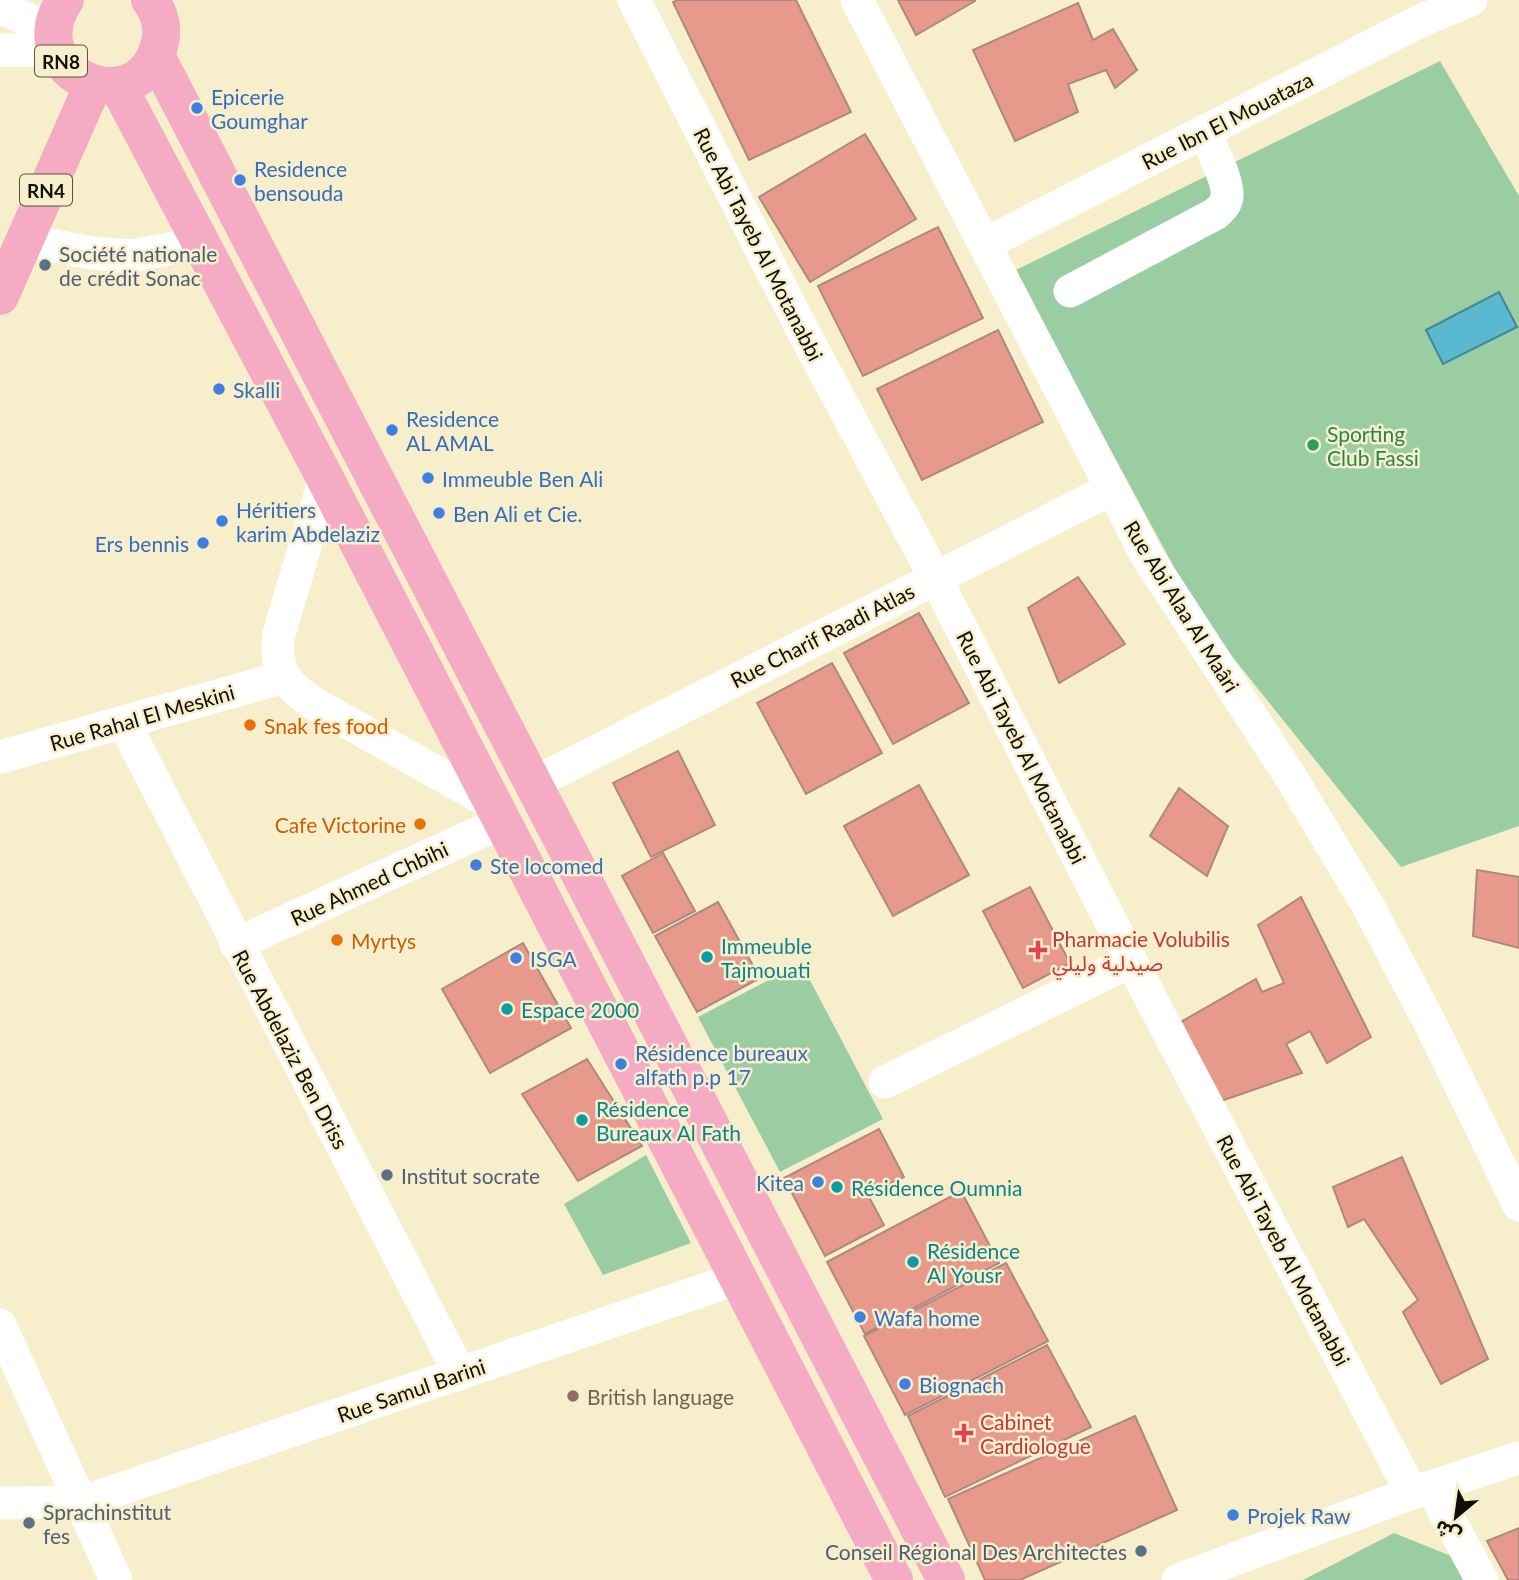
<svg xmlns="http://www.w3.org/2000/svg" width="1519" height="1580" font-family="Lato,'Noto Sans Arabic',sans-serif">
<rect width="100%" height="100%" fill="#f7efcc"/>
<g fill="#9bcda2">
<polygon points="1440,61 1519,196 1519,826 1401,867 1202,619 1014,271"/>
<polygon points="801,963 883,1119 780,1172 698,1017"/>
<polygon points="646,1155 691,1243 603,1275 564,1204"/>
<polygon points="1394,1533 1466,1562 1476,1580 1303,1580"/>
</g>
<polygon fill="#5ab9d1" stroke="#448693" stroke-width="2" points="1499,292 1517,327 1443,364 1426,330"/>
<g fill="#e79a8b" stroke="#ae8981" stroke-width="2">
<polygon points="678,0 796,0 851,112 749,160 673,2"/>
<polygon points="898,0 975,0 975,1 916,35"/>
<polygon points="1078,3 1093,40 1113,29 1137,70 1115,88 1106,70 1068,84 1078,112 1015,141 973,50"/>
<polygon points="865,134 916,219 810,282 759,197"/>
<polygon points="938,227 983,318 863,376 818,286"/>
<polygon points="998,330 1043,422 922,480 877,389"/>
<polygon points="1078,577 1125,644 1059,683 1028,608"/>
<polygon points="919,613 969,703 893,744 844,653"/>
<polygon points="832,663 882,753 806,794 757,703"/>
<polygon points="678,751 715,825 651,857 613,783"/>
<polygon points="919,785 969,875 893,916 844,826"/>
<polygon points="1179,788 1228,826 1207,876 1150,836"/>
<polygon points="663,853 695,911 653,933 622,876"/>
<polygon points="1477,870 1519,877 1519,948 1473,936"/>
<polygon points="1030,887 1070,963 1023,988 983,911"/>
<polygon points="1301,897 1371,1037 1327,1063 1310,1031 1286,1044 1302,1073 1221,1101 1179,1023 1256,979 1262,992 1284,983 1258,925"/>
<polygon points="718,902 760,978 697,1012 655,936"/>
<polygon points="523,943 571,1028 490,1073 442,989"/>
<polygon points="587,1059 642,1146 578,1181 522,1094"/>
<polygon points="879,1129 904,1177 868,1195 884,1225 825,1256 784,1178"/>
<polygon points="1402,1157 1488,1359 1441,1384 1403,1312 1418,1300 1364,1219 1348,1227 1333,1187"/>
<polygon points="961,1191 999,1263 865,1334 827,1262"/>
<polygon points="1006,1263 1048,1341 905,1415 864,1336"/>
<polygon points="1047,1345 1091,1427 945,1497 908,1416"/>
<polygon points="1135,1416 1177,1510 1020,1580 985,1580 948,1499"/>
<polygon points="1519,1528 1519,1580 1508,1580 1487,1541"/>
</g>
<g fill="none" stroke-linecap="round" stroke-linejoin="round">
<g stroke="#fff" stroke-width="33">
<polyline points="634,0 805,335 935,577 1131,961 1412,1493"/>
<polyline points="857,0 1147,556 1290,776 1367,904 1431,1025 1519,1205"/>
<polyline points="0,8 53,30"/>
<polyline points="0,50 56,50"/>
<polyline points="24,240 92,253 131,256 201,243"/>
<polyline points="985,244 1422,20 1471,0"/>
<path d="M1070,291L1215,214C1220,210 1227,204 1227,196C1229,182 1210,145 1204,131"/>
<path d="M325,478L279,634C274,669 285,684 313,703L491,803"/>
<polyline points="124,723 460,1374"/>
<polyline points="0,757 284,677"/>
<polyline points="534,783 1111,489"/>
<polyline points="236,944 502,822"/>
<polyline points="885,1082 1131,961"/>
<polyline points="0,1325 116,1580"/>
<polyline points="1431,1487 1482,1580"/>
<polyline points="0,1503 82,1502 739,1278"/>
<polyline points="1178,1580 1412,1493 1519,1458"/>
</g>
<g stroke="#f5abc4" stroke-width="38">
<path d="M65,0C16,73 137,126 159,46C164,30 160,13 150,0"/>
<polyline points="156,56 946,1580"/>
<polyline points="118,86 325,478 894,1580"/>
<polyline points="0,296 93,85"/>
</g>
</g>
<g fill="#3f7fe0" stroke="#f7efcc" stroke-width="2.5">
<circle cx="197" cy="108" r="7"/>
<circle cx="240" cy="180" r="7"/>
<circle cx="219" cy="389" r="7"/>
<circle cx="392" cy="430" r="7"/>
<circle cx="428" cy="478" r="7"/>
<circle cx="439" cy="513" r="7"/>
<circle cx="222" cy="521" r="7"/>
<circle cx="203" cy="543" r="7"/>
<circle cx="476" cy="865" r="7"/>
<circle cx="516" cy="958" r="7"/>
<circle cx="621" cy="1064" r="7"/>
<circle cx="818" cy="1182" r="7"/>
<circle cx="860" cy="1317" r="7"/>
<circle cx="905" cy="1384" r="7"/>
<circle cx="1233" cy="1515" r="7"/>
</g>
<g fill="#5c6f8a" stroke="#f7efcc" stroke-width="2.5">
<circle cx="45" cy="265" r="7"/>
<circle cx="387" cy="1175" r="7"/>
<circle cx="29" cy="1523" r="7"/>
<circle cx="1141" cy="1551" r="7"/>
</g>
<circle fill="#2e9e5b" stroke="#f7efcc" stroke-width="2.5" cx="1313" cy="445" r="7"/>
<g fill="#e8710a" stroke="#f7efcc" stroke-width="2.5">
<circle cx="250" cy="725" r="7"/>
<circle cx="420" cy="824" r="7"/>
<circle cx="337" cy="940" r="7"/>
</g>
<g fill="#e0444e" stroke="#f7efcc" stroke-width="2.5">
<path d="M1034.5 939.5h7v7h7v7h-7v7h-7v-7h-7v-7h7z"/>
<path d="M960.5 1422.5h7v7h7v7h-7v7h-7v-7h-7v-7h7z"/>
</g>
<g fill="#0f9aa8" stroke="#f7efcc" stroke-width="2.5">
<circle cx="707" cy="957" r="7"/>
<circle cx="507" cy="1009" r="7"/>
<circle cx="582" cy="1120" r="7"/>
<circle cx="837" cy="1187" r="7"/>
<circle cx="913" cy="1262" r="7"/>
</g>
<circle fill="#8d6e63" stroke="#f7efcc" stroke-width="2.5" cx="573" cy="1396" r="7"/>
<g text-anchor="middle" dominant-baseline="central" stroke-width="5" stroke-linejoin="round" paint-order="stroke">
<g fill="#f7efcc" stroke="#56523f" stroke-width="2">
<rect x="35" y="45.5" width="52" height="31" rx="5"/>
<rect x="20" y="174.5" width="52" height="31" rx="5"/>
</g>
<g font-size="19" font-weight="bold" fill="#110e03">
<text x="61" y="61">RN8</text>
<text x="46" y="190">RN4</text>
</g>
<g font-size="21" fill="#366cbe" stroke="#f7efcc" text-anchor="start">
<text x="211" y="96">Epicerie<tspan x="211" dy="24">Goumghar</tspan></text>
<text x="254" y="168">Residence<tspan x="254" dy="24">bensouda</tspan></text>
<text x="233" y="389">Skalli</text>
<text x="406" y="418">Residence<tspan x="406" dy="24">AL AMAL</tspan></text>
<text x="442" y="478">Immeuble Ben Ali</text>
<text x="236" y="509">Héritiers<tspan x="236" dy="24">karim Abdelaziz</tspan></text>
<text x="453" y="513">Ben Ali et Cie.</text>
<text x="189" y="543" text-anchor="end">Ers bennis</text>
<text x="490" y="865">Ste locomed</text>
<text x="530" y="958">ISGA</text>
<text x="635" y="1052">Résidence bureaux<tspan x="635" dy="24">alfath p.p 17</tspan></text>
<text x="804" y="1182" text-anchor="end">Kitea</text>
<text x="874" y="1317">Wafa home</text>
<text x="919" y="1384">Biognach</text>
<text x="1247" y="1515">Projek Raw</text>
</g>
<g font-size="21" fill="#110e03" stroke="#f7efcc">
<text transform="translate(1227 120) rotate(-27)">Rue Ibn El Mouataza</text>
<text transform="translate(759 244) rotate(63)">Rue Abi Tayeb Al Motanabbi</text>
<text transform="translate(1182 606) rotate(58)">Rue Abi Alaa Al Maâri</text>
<text transform="translate(822 635) rotate(-27)">Rue Charif Raadi Atlas</text>
<text transform="translate(142 717) rotate(-16)">Rue Rahal El Meskini</text>
<text transform="translate(1022 747) rotate(63)">Rue Abi Tayeb Al Motanabbi</text>
<text transform="translate(369 883) rotate(-25)">Rue Ahmed Chbihi</text>
<text transform="translate(291 1049) rotate(62)">Rue Abdelaziz Ben Driss</text>
<text transform="translate(1284 1250) rotate(62)">Rue Abi Tayeb Al Motanabbi</text>
<text transform="translate(411 1390) rotate(-19)">Rue Samul Barini</text>
</g>
<g font-size="21" fill="#4e5e75" stroke="#f7efcc" text-anchor="start">
<text x="59" y="253">Société nationale<tspan x="59" dy="24">de crédit Sonac</tspan></text>
<text x="401" y="1175">Institut socrate</text>
<text x="43" y="1511">Sprachinstitut<tspan x="43" dy="24">fes</tspan></text>
<text x="1127" y="1551" text-anchor="end">Conseil Régional Des Architectes</text>
</g>
<g font-size="21" fill="#27864d" stroke="#f7efcc" text-anchor="start">
<text x="1327" y="433">Sporting<tspan x="1327" dy="24">Club Fassi</tspan></text>
</g>
<g font-size="21" fill="#c56008" stroke="#f7efcc" text-anchor="start">
<text x="264" y="725">Snak fes food</text>
<text x="406" y="824" text-anchor="end">Cafe Victorine</text>
<text x="351" y="940">Myrtys</text>
</g>
<g font-size="21" fill="#be3a42" stroke="#f7efcc" text-anchor="start">
<text x="1052" y="938">Pharmacie Volubilis<tspan x="1052" dy="24">صيدلية وليلي</tspan></text>
<text x="980" y="1421">Cabinet<tspan x="980" dy="24">Cardiologue</tspan></text>
</g>
<g font-size="21" fill="#0d838f" stroke="#f7efcc" text-anchor="start">
<text x="721" y="945">Immeuble<tspan x="721" dy="24">Tajmouati</tspan></text>
<text x="521" y="1009">Espace 2000</text>
<text x="596" y="1108">Résidence<tspan x="596" dy="24">Bureaux Al Fath</tspan></text>
<text x="851" y="1187">Résidence Oumnia</text>
<text x="927" y="1250">Résidence<tspan x="927" dy="24">Al Yousr</tspan></text>
</g>
<g font-size="21" fill="#785e54" stroke="#f7efcc" text-anchor="start">
<text x="587" y="1396">British language</text>
</g>
</g>
<g transform="translate(1456 1517) rotate(209)" stroke="#f7efcc" stroke-width="5" paint-order="stroke">
<path d="M0-5L12 26L0 18L-12 26Z" fill="#110e03"/>
<text y="-10" font-size="19" font-weight="bold" text-anchor="middle" fill="#110e03">ش</text>
</g>
</svg>
